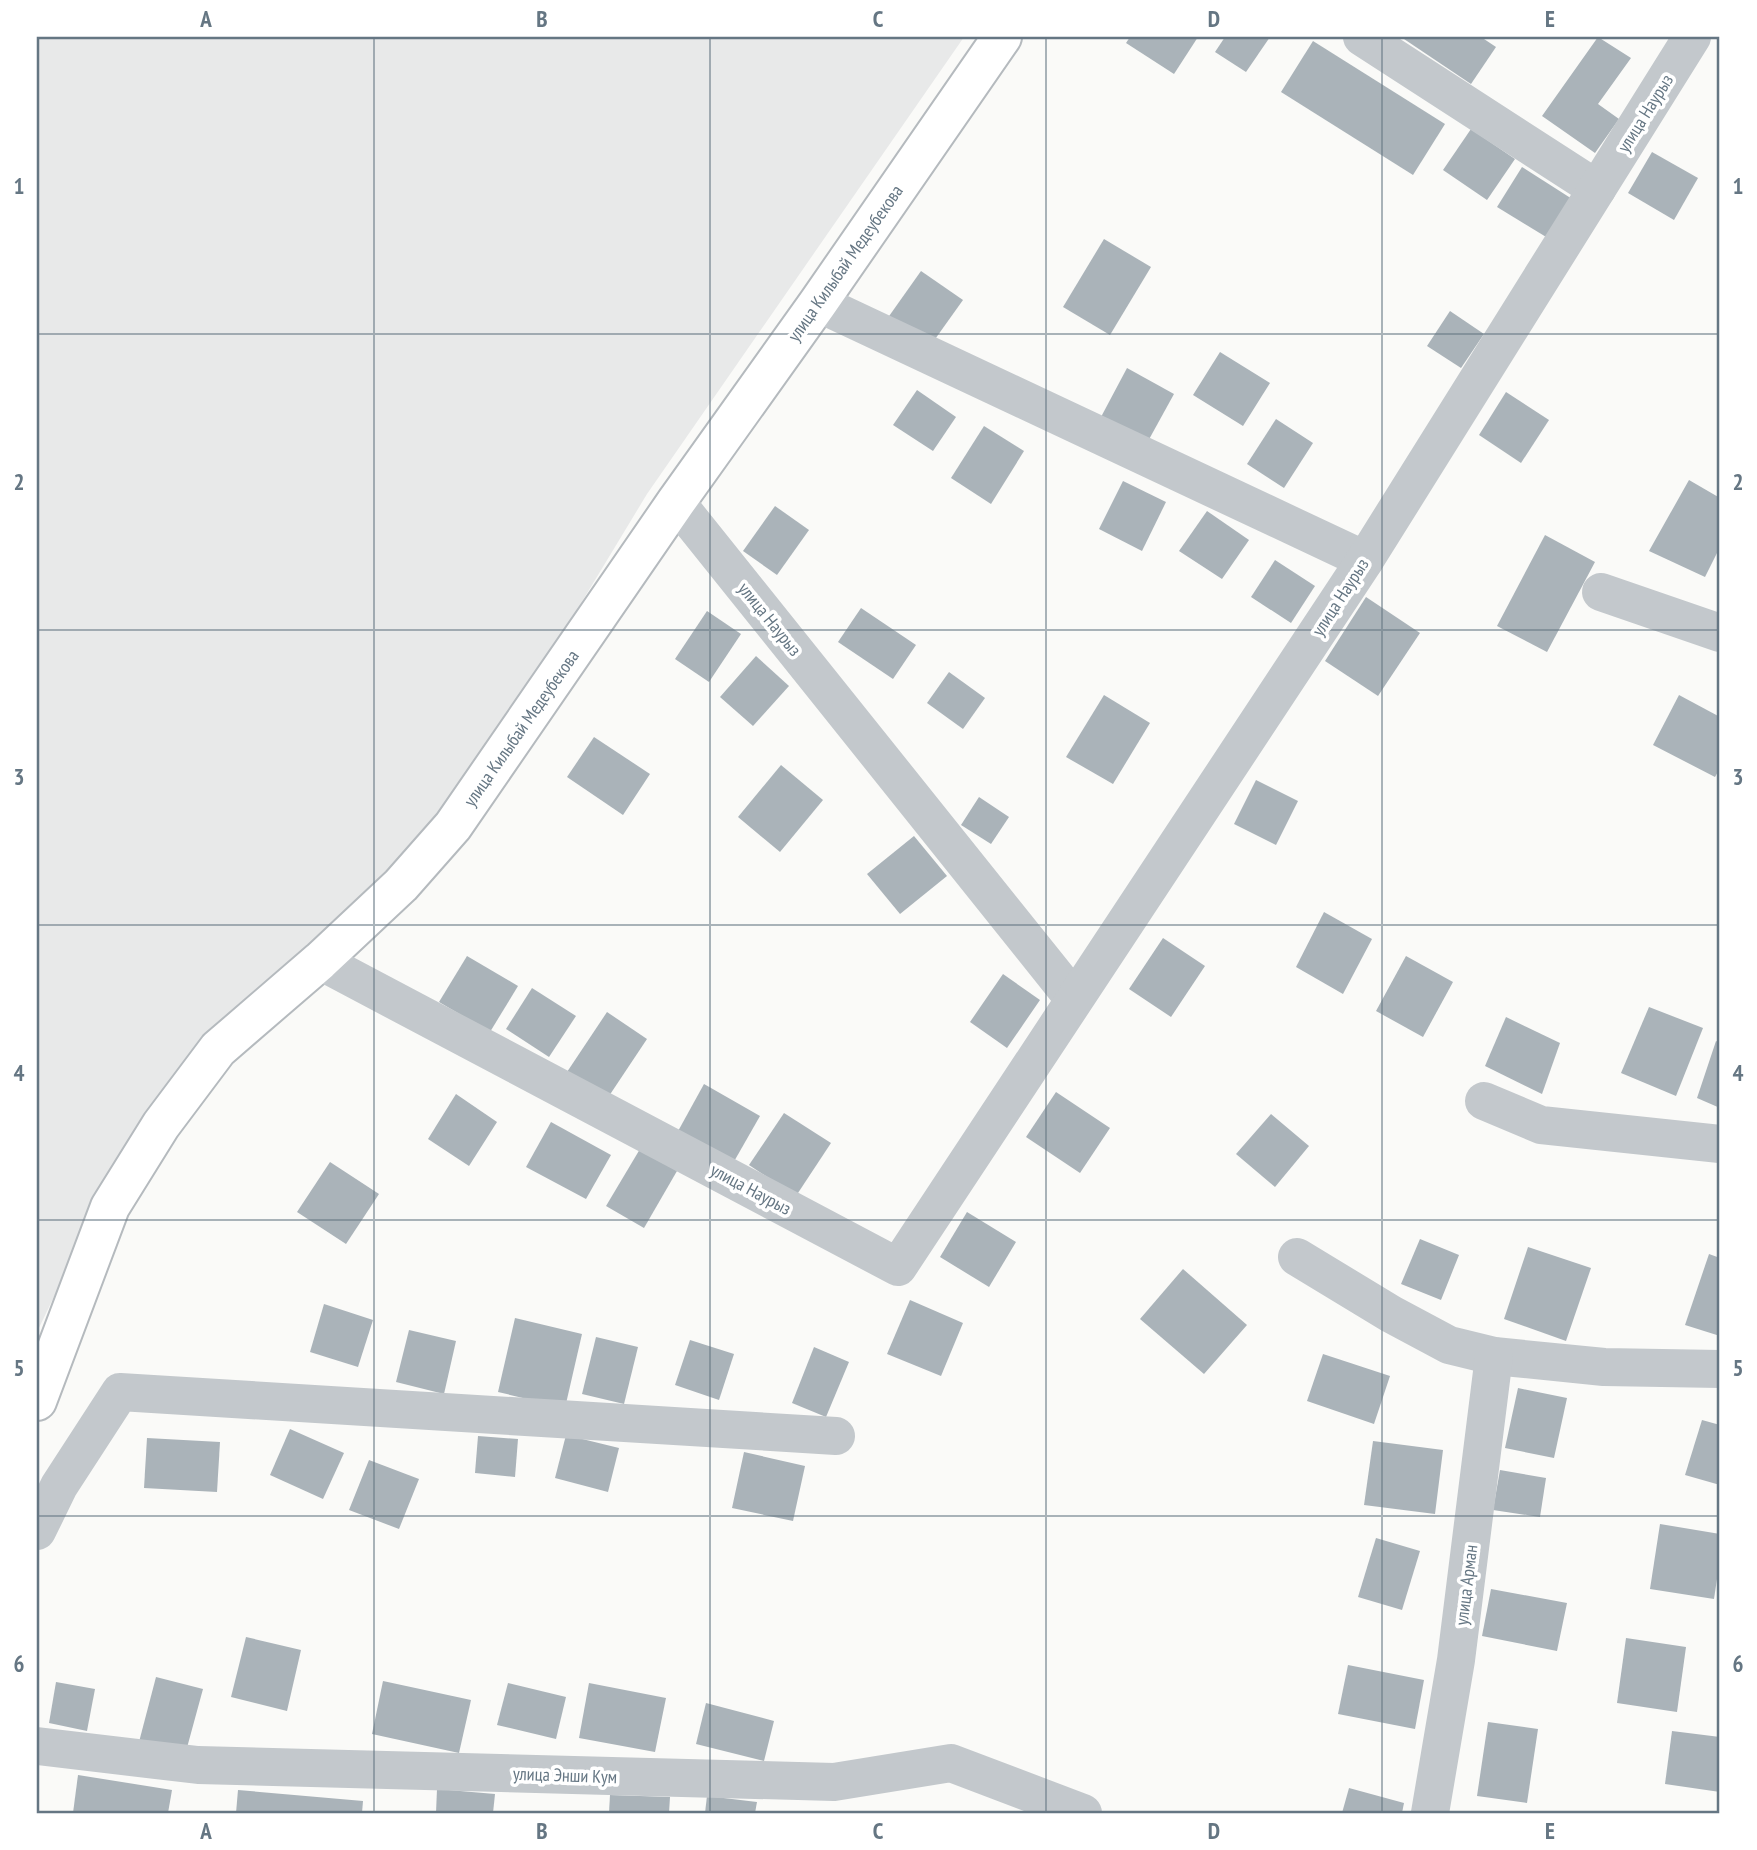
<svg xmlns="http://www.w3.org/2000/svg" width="1757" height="1850" font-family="'PT Sans Narrow',sans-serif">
<rect width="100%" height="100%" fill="#fafaf8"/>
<polygon fill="#e8e9e9" points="37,37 964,37 647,494 505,729 411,859 114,1172 37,1332"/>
<g fill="#aab3b9">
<polygon points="1130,37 1198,37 1174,74 1126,43"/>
<polygon points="1225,37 1270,37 1246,72 1215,52"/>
<polygon points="1401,37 1481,37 1496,47 1471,84"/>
<polygon points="1598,37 1631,58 1598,104 1619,119 1595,153 1542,116"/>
<polygon points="1313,41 1445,124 1413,175 1281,92"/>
<polygon points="1471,129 1515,159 1487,200 1443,170"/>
<polygon points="1652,152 1698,178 1674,220 1628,193"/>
<polygon points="1522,167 1580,204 1556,243 1497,207"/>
<polygon points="1104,239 1151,267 1110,335 1063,307"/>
<polygon points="921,271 963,300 928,349 887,319"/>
<polygon points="1450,311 1484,334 1461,368 1427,346"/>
<polygon points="1220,352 1270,383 1243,426 1193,395"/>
<polygon points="1127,368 1174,394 1147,443 1101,417"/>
<polygon points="917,390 956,417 933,451 893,425"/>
<polygon points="1506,392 1549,420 1521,463 1479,435"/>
<polygon points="1276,419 1313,443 1284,488 1247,464"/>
<polygon points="984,426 1024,451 991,504 951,478"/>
<polygon points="1689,480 1720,498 1720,547 1705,577 1649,551"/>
<polygon points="1123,481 1166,502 1142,551 1099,529"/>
<polygon points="775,506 809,530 777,575 743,551"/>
<polygon points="1207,511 1249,540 1222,579 1179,551"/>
<polygon points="1545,535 1595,562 1547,652 1497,626"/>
<polygon points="1275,560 1315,586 1291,623 1251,597"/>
<polygon points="1366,597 1420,633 1378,696 1325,661"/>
<polygon points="861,608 916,645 893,679 838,642"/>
<polygon points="707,611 741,634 709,682 675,659"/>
<polygon points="756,656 789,686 753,726 720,697"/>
<polygon points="949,672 985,698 963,729 927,703"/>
<polygon points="1104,695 1150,723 1113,784 1066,757"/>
<polygon points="1679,695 1720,717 1720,768 1715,777 1653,745"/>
<polygon points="594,737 650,774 623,815 567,777"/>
<polygon points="781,765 823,800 780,852 738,817"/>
<polygon points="1256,780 1298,801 1276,845 1234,824"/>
<polygon points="979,797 1009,817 991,844 961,825"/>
<polygon points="914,836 947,876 900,914 867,874"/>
<polygon points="1324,912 1372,939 1343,994 1296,967"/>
<polygon points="1163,938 1205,966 1171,1017 1129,989"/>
<polygon points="467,956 518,986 490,1032 439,1002"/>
<polygon points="1406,956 1453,982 1423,1037 1376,1011"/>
<polygon points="1003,974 1040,1000 1007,1048 970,1022"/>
<polygon points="532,988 576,1016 549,1057 506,1029"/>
<polygon points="1649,1007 1703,1028 1676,1096 1621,1073"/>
<polygon points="607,1012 647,1039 603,1105 563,1078"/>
<polygon points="1506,1017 1560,1043 1542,1094 1485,1066"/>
<polygon points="1716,1041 1720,1043 1720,1108 1697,1098"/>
<polygon points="704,1084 760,1116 732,1165 677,1133"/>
<polygon points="1056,1092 1110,1128 1080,1173 1026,1137"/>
<polygon points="456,1094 497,1122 469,1166 428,1139"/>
<polygon points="784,1113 831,1143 796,1196 749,1165"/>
<polygon points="1271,1114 1309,1146 1275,1187 1236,1154"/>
<polygon points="551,1122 611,1155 586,1199 526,1167"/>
<polygon points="640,1149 677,1171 644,1228 606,1206"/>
<polygon points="330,1162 379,1194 346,1244 297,1212"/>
<polygon points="967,1212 1016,1242 989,1287 940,1257"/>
<polygon points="1420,1239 1459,1255 1441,1300 1401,1284"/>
<polygon points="1528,1247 1591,1268 1566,1341 1504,1319"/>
<polygon points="1709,1254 1720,1258 1720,1336 1685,1325"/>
<polygon points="1183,1269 1247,1325 1204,1374 1140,1319"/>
<polygon points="910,1300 963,1323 941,1376 887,1354"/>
<polygon points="324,1304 373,1320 358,1367 310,1352"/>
<polygon points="515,1318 582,1334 565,1408 498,1392"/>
<polygon points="409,1330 456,1341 444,1394 396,1382"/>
<polygon points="596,1337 638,1347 624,1404 582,1394"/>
<polygon points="690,1340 734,1354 719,1400 675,1385"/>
<polygon points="814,1347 849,1362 826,1417 792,1403"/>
<polygon points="1323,1354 1390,1376 1374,1424 1307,1401"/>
<polygon points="1518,1388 1567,1398 1554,1458 1505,1448"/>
<polygon points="1702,1420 1720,1425 1720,1485 1685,1475"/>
<polygon points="290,1429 344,1453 323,1499 270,1475"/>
<polygon points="566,1435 619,1448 608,1492 555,1478"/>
<polygon points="478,1436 518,1439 515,1477 475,1473"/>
<polygon points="147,1438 220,1442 217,1492 144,1488"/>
<polygon points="1373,1441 1443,1450 1435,1514 1364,1505"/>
<polygon points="744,1452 805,1466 793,1521 732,1508"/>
<polygon points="369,1460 419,1479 399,1529 349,1510"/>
<polygon points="1500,1470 1546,1478 1540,1517 1493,1510"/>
<polygon points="1660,1524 1720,1534 1720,1559 1714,1599 1650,1589"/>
<polygon points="1376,1538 1420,1551 1402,1610 1358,1597"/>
<polygon points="1491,1589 1567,1603 1557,1651 1482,1636"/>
<polygon points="246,1637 301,1650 287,1711 231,1697"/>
<polygon points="1626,1638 1686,1647 1677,1712 1617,1703"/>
<polygon points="1348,1665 1424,1680 1415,1729 1338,1714"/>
<polygon points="156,1677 203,1689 185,1755 139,1742"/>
<polygon points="383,1681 471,1700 459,1753 372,1734"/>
<polygon points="56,1682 95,1689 87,1731 49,1723"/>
<polygon points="508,1683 566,1697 556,1739 497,1725"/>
<polygon points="589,1683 666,1698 655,1752 579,1738"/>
<polygon points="706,1703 774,1721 764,1761 696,1744"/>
<polygon points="1488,1722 1538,1729 1527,1803 1477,1796"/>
<polygon points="1672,1731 1720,1737 1720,1792 1665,1784"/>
<polygon points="78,1775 172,1790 168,1813 73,1813"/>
<polygon points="1349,1788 1404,1803 1402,1813 1342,1813"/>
<polygon points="437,1789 495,1794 493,1813 436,1813"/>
<polygon points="238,1790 363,1801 362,1813 236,1813"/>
<polygon points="610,1795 670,1797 669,1813 609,1813"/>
<polygon points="707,1796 757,1802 755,1813 705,1813"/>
</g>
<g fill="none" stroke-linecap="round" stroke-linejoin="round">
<g stroke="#b5babe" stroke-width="42">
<polyline id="major" points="37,1401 110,1207 161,1125 218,1049 320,961 401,885 453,826 676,502 818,303 1002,37"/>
</g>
<g stroke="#c3c8cc" stroke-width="38">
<polyline points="1362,37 1597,189"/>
<polyline points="818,303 1365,560"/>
<polyline points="676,502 1074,999"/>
<polyline points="1601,592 1720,633"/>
<polyline points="320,961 898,1267 1365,560 1692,37"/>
<polyline points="1484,1101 1541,1125 1720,1144"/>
<polyline points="1297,1257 1391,1314 1449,1345 1494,1356 1604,1367 1720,1369"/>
<polyline points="37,1531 59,1486 120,1392 836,1436"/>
<polyline points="37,1746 198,1765 834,1782 951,1763 1083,1813"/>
<polyline points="1430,1813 1456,1660 1494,1356"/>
</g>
<use href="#major" stroke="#fff" stroke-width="38"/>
</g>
<path fill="none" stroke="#657683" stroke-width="2" stroke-opacity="0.55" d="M374,37V1813M710,37V1813M1046,37V1813M1382,37V1813M37,334H1720M37,630H1720M37,925H1720M37,1220H1720M37,1516H1720"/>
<g text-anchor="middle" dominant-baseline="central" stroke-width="7" stroke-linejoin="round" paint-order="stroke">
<g font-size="18" fill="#657683" stroke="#fff">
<text transform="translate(1645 113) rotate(-58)">улица Наурыз</text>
<text transform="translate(845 263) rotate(-55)">улица Килыбай Медеубекова</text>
<text transform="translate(1340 597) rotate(-57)">улица Наурыз</text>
<text transform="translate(770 619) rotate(51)">улица Наурыз</text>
<text transform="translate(521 728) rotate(-55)">улица Килыбай Медеубекова</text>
<text transform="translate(751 1189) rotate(28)">улица Наурыз</text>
<text transform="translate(1466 1585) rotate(-83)">улица Арман</text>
<text transform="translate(565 1775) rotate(2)">улица Энши Кум</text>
</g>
</g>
<rect width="1757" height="1850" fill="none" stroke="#ffffff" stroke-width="77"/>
<rect x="38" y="38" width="1680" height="1774" fill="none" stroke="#657683" stroke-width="2.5"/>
<g font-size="23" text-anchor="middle" font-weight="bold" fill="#657683">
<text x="206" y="27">A</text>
<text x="542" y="27">B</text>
<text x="878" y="27">C</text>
<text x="1214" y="27">D</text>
<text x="1550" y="27">E</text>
<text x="19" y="194">1</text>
<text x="1738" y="194">1</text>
<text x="19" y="490">2</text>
<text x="1738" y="490">2</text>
<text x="19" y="785">3</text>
<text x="1738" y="785">3</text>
<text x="19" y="1081">4</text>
<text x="1738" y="1081">4</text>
<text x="19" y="1376">5</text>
<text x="1738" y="1376">5</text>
<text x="19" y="1672">6</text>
<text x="1738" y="1672">6</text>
<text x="206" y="1839">A</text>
<text x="542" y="1839">B</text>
<text x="878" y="1839">C</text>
<text x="1214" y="1839">D</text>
<text x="1550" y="1839">E</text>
</g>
</svg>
